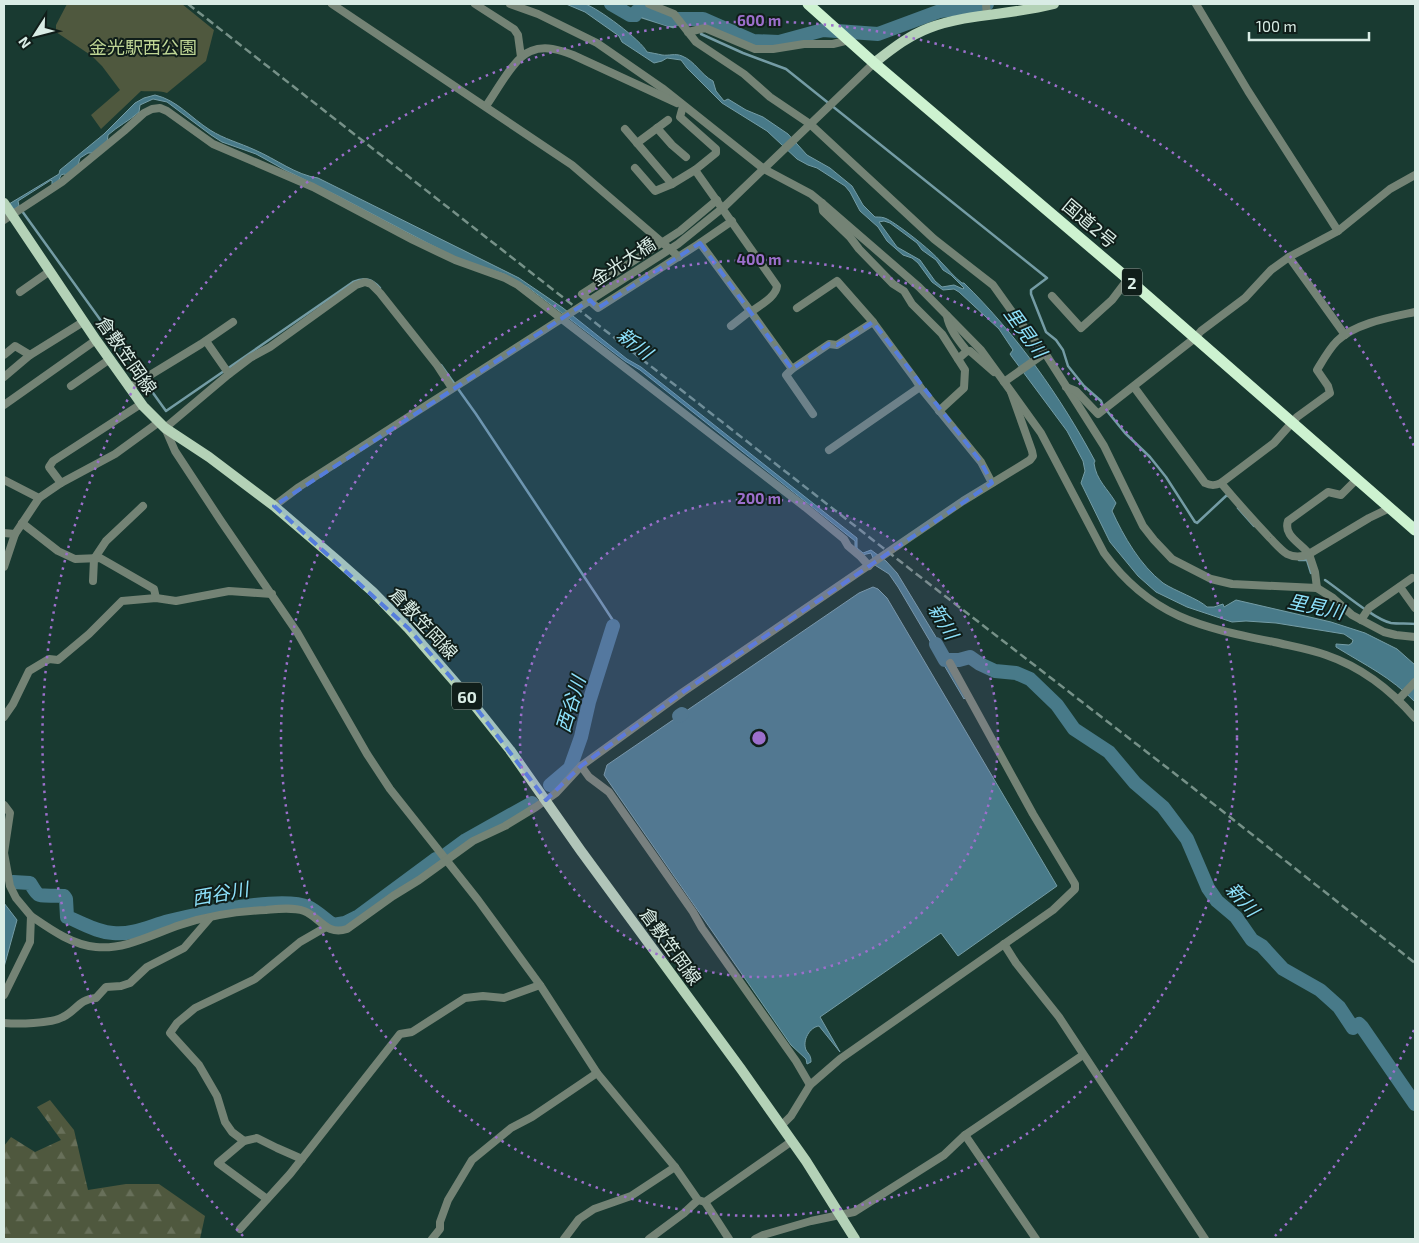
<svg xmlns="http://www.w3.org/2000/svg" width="1419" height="1243" font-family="'Exo 2','Noto Sans JP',sans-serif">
<defs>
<pattern id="forest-firs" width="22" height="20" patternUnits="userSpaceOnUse" patternTransform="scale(1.25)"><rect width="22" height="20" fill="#4f583e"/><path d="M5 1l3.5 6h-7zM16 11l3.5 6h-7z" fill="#68705a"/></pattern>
</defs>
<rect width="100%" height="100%" fill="#193a31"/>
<path fill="#4f583e" d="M67,4H182L214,30L206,61L167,93C157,90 150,92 141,91L101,129L91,115L120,90L102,66L92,56L56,32V25Z"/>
<polygon fill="url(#forest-firs)" points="50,1100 74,1130 88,1190 126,1184 159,1184 205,1216 200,1239 4,1239 4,1146 11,1137 35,1152 61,1140 37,1107"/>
<g fill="#487a89" stroke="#749ca5" fill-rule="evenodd">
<path d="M566,4C571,4 580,2 585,4C598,8 641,40 647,52C652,53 658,54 662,55C669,56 675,53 682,56C695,61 701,75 713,81L716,91L724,101L728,99L746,110L763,117L788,134L807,155L830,168L852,186L863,205L875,217C880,217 883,217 887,219C899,225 932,251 940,261C948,269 954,277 962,283H964C1017,335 1060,396 1095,461L1094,463C1096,480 1108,489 1116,503L1112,511C1124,537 1140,565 1163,583C1175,591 1199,599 1207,607H1214L1223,604L1224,607L1236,600L1331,622L1365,633L1397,649L1415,665V702C1391,677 1365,665 1336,647V644L1349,645L1352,643L1353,640L1344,634L1276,623L1246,621L1232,622L1187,607L1156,592L1138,576L1110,542L1081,483L1085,471L1083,461L1067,431L1012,357L1010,354L1013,350L999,329L959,292L954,289L943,290L932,282L918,263L912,258L903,255L887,241L878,227L860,211L850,192L845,186L817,168L808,165L797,159L767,131L722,103L687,68L681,60L667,58L662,61L654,63L622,42L619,36L585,12ZM884,221L890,223L917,243L922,250L936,260L943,270L951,275L964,288L963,289L954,285L942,287L935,281L920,260L897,247L879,222Z"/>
<path d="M155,95C177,100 191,118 210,130C224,139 240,143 255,150C276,159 296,175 318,178L519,278L563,308L627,359L641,367L857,538V548L863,553L871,550L886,561L897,573L942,647L945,653L946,663L966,697L964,699L898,587L889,574L870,562L873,558L871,553L862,555L855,548V541L640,370L625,361L529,288L504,274L458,259L338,196L285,170L256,154L222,142L211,135L167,102L153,99L140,105L139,112C129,121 118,126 108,135L107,143L94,153H88L80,158L78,165L66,175L64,174L61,175L58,182L52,186V181L51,180L18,201L19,206L4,216V207L59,174L60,170L104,134L135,103L144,98Z"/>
<path d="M873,587L878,589L887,598L1057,886L958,956L941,933L820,1017L840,1052L819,1026C810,1027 802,1040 806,1050C809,1055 811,1055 811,1062L807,1064L806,1059L791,1045L604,775L607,765L859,593Z"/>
<polygon points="4,903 17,920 4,967"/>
</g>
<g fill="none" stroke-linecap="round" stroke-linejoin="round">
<g stroke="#749ca5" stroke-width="2.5">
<polyline points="635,15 673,27"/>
<polyline points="701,34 743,53 786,69 1047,278 1031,290 1031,294 1046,332 1056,340 1063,350 1068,366 1084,386 1101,401 1103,406 1125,433 1150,457 1166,477 1195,522 1197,523 1227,495 1228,496"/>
<path d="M22,211L166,411L353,282C365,277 372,279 380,288"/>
<polyline points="441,365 476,414 597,596 614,622 613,626"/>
<polyline points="1238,508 1254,526"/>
<polyline points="1299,560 1307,560 1311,573"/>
<path d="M1325,580C1340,590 1375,620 1391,623C1399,624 1408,623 1415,624"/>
</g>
<g stroke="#487a89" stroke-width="14">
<polyline points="611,4 630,15 635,15 637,11 642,10 668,19 703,19 753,41 779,42 823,30 878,34 940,11 987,4"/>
<polyline points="936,644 945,660 959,660 970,657 980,664 995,671 1016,673 1030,679 1057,705 1074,729 1109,752 1135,783 1163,807 1187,839 1208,888 1217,901 1236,917 1252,940 1262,946 1283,969 1320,990 1329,998 1339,1007 1353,1028 1359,1024 1362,1027 1415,1104"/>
<polyline points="679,716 682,714"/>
<polyline points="550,785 570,768 581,737 589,702 613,626"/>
<polyline points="447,854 466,840 532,803"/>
<path d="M13,882L30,883C32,886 35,892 38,894C41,897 58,895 64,896L66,899L67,917C83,923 96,932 113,933C133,935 150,926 169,921C198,914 282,895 308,907C315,910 326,920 333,925L345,923L359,916L436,859"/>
</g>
<g stroke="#748375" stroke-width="8">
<polyline points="332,4 572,165 679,257"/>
<polyline points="475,4 514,29 518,35 521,57"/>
<path d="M510,4L538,14L597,43L662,88L764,169L811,194L822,203L919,287L981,350L1041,433L1104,553C1151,617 1200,627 1274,642C1291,646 1309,649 1326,655C1361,667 1391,690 1415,718"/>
<polyline points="649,4 674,14 696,42 744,74 770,97 810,124 934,239 993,285 1013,313 1045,353 1104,446 1143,526 1154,540 1172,559 1211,579 1232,584 1317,588 1333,598 1352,615 1384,632 1396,635 1415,637"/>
<polyline points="986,4 987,16"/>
<polyline points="1196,4 1248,91 1338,231"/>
<polyline points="688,32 705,28 755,49 773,49 804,44 833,44 849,40"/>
<path d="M486,106C497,91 514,57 531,51C545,45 560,50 573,55L677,103"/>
<path d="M683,106L680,117L716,149V153L695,170L777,286C776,297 760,305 751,312L792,369L829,344L837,345L873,322L915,379L920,387L981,462L992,483"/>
<polyline points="657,128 672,145 686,157"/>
<polyline points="625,129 672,184"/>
<polyline points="637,143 668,120"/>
<polyline points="635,168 655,191 672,184 695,170"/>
<polyline points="822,203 823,211 850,237 859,249 893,284 904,291 912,304 942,334 965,370 964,388 939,411"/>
<polyline points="4,220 62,182 124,131 144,113 152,109 160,108 167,111 213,144 313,187 413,240 455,260 505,278 518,285 805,507 844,539 848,546 861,557 869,566"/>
<polyline points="732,221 700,243 751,312"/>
<polyline points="700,243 598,308 582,294 680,231 717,200"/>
<polyline points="1289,257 1345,335"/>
<polyline points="20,292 50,271"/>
<polyline points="1052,296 1081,328 1112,300 1128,279"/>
<polyline points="797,308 837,281 873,322"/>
<path d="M947,316C949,329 959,341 967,351"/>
<polyline points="731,326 750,311"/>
<polyline points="206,341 229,374"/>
<polyline points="4,355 15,346 30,355"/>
<polyline points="958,359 967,351 970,351 994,372"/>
<polyline points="792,369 786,375 813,414"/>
<polyline points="4,377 30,355 83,322"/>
<polyline points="1004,382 1045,353"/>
<polyline points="71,386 110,359"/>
<polyline points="1066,387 1076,391 1098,414 1163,363 1195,338 1201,331 1245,298 1271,270 1289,257 1338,231 1390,189 1415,175"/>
<path d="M1134,387L1205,483C1211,486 1215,486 1221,483L1274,443L1297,417L1330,393L1328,386L1317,370C1323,360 1329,349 1337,341C1355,323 1392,317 1415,312"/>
<polyline points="129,388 201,344 233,322"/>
<polyline points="452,388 437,365 380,293 371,284 365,282 356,285 270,347 250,358 229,374 165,428 175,451 221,521 297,632 367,754 390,789 478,900 540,985 597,1073 675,1167 698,1200 705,1202 792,1141"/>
<polyline points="4,405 96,340"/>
<polyline points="829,450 920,387"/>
<path d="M1357,479L1341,495L1328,492L1288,521C1283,536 1301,543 1309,554L1369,518L1390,508"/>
<polyline points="4,480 39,498 61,483 115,454 159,422"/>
<polyline points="61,483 49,467 53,461 141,404"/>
<path d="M1221,483C1237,502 1253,520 1270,538C1275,543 1281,550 1287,554C1295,558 1302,557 1309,554L1315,572L1317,588"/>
<polyline points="274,506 299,487 678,244 725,206 874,63"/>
<polyline points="22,523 58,551 75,559 100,558 154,589 156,598"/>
<polyline points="4,533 15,534"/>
<polyline points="4,567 15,534 39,498"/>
<polyline points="93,581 94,559 106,541 143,506"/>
<polyline points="1400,587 1415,608"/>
<polyline points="1361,620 1369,608 1412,578"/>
<polyline points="1398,700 1415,682"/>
<polyline points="4,717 13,704 29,671 49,659 58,660 89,634 122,601 156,598 176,601 229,591 272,594"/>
<polyline points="581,766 589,777 609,792 693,912 702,928 796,1061 810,1085"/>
<polyline points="4,805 10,813 4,853 10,886 16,898 31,916 30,942 4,995"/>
<path d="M31,916C50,929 72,945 96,947C125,950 153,934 180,925C207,916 238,911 266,910C278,909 292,907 304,911C320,917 326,936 347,929L393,896L419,880L473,841L505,826L536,807L556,793L581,766L683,692L963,501L1030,460L1033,456L1032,451L1011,392"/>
<polyline points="1004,944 1016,963 1059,1017 1205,1239"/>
<path d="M4,1023C17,1024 50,1024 63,1017C76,1011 79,999 96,998L106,987L121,986L130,983L147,967L184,948L209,919"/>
<polyline points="781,1126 791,1116 810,1085 840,1059 1053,910 1075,889 1075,884 1033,814 950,663"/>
<polyline points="965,1135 1036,1239"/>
<polyline points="244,1141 232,1132 225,1122 217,1096 199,1065 170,1033 177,1023 195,1008 255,979 300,942 326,927"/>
<polyline points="267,1199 218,1163 244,1141 257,1138 277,1148 302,1159"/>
<polyline points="705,1202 729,1239"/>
<polyline points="240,1229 290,1174 400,1034 412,1032 465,998 483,996 504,998 540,985"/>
<polyline points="432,1239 440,1229 440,1222 448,1200 472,1160 511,1128 532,1117 597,1073"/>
<polyline points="564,1239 579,1219 594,1209 631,1196 675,1167"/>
<polyline points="649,1239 684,1213 698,1200"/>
<polyline points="755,1239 763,1235 811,1221 854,1212 944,1155 965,1135 1083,1055"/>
</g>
<g stroke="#b4d2b7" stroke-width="10">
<path d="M874,63C892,49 908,36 929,28C969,13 1013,15 1054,4"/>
<polyline points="4,203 96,340 143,406 165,428 209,457 274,506 337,560 373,592 408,628 467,696 510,750 581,851 741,1069 806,1161 855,1239"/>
</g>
<polyline stroke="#cdf2d0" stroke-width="11" points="808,4 874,63 1121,273 1415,530"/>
<polyline stroke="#769188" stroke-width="2.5" stroke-dasharray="8 4" stroke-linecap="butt" points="188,4 910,569 1183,780 1415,963"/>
</g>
<path fill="#557ddc" fill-opacity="0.2" stroke="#557ddc" stroke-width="4" stroke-dasharray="10 6" stroke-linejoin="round" d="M700,243L792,369L829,344L837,345L873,322L981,462L992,483L683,692L581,766L546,800L467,696L408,628L274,506L590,300L598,308Z"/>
<circle cx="759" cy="738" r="239" fill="#9c6fcc" fill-opacity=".12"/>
<g fill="none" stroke="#9c6fcc" stroke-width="2.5" stroke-dasharray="2.5 5">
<circle cx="759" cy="738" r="239"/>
<circle cx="759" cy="738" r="478"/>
<path d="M1414 1030A717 717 0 0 1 1275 1236M243 1236A717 717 0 1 1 1414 446"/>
</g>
<g text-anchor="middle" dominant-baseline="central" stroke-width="4" stroke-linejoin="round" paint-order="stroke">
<g fill="#101e1a" stroke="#9daea8" stroke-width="1">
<rect x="1122" y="268.5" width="20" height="27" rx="4"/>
<rect x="452" y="682.5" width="30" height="27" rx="4"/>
</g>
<g font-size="16" font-weight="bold" fill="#d9ece5">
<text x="1132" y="282">2</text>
<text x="467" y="696">60</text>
</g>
<g font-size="18" fill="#bfd695" stroke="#101e1a">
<text x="143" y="47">金光駅西公園</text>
</g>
<g font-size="18" fill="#d9ece5" stroke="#101e1a">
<text transform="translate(1090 223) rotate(40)">国道2号</text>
<text transform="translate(623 261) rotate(-33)">金光大橋</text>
<text transform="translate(127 355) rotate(55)">倉敷笠岡線</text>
<text transform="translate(424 623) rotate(47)">倉敷笠岡線</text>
<text transform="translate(671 946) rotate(54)">倉敷笠岡線</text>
</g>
<g font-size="19" font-style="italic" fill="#8de1fb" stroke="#101e1a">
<text transform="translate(1026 332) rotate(54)">里見川</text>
<text transform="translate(635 343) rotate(38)">新川</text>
<text transform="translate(1316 606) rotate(12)">里見川</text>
<text transform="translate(944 621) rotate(59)">新川</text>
<text transform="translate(570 704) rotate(-73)">西谷川</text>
<text transform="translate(220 893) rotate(-10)">西谷川</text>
<text transform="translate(1243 899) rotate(48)">新川</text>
</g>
</g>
<circle cx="759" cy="738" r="8" fill="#9c6fcc" stroke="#101e1a" stroke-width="2.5"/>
<g font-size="15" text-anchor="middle" font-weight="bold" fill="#9c6fcc" stroke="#101e1a" stroke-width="4" stroke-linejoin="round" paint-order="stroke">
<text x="759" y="26">600 m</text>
<text x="759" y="265">400 m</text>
<text x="759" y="504">200 m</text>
</g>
<rect width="1419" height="1243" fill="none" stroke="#d9ece5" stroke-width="10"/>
<g transform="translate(35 35) rotate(234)" stroke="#101e1a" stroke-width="4" paint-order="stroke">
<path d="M0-4L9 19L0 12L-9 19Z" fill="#d9ece5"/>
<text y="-8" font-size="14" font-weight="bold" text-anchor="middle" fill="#d9ece5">N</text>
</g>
<path d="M1249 32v8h120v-8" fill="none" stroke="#d9ece5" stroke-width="2.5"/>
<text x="1256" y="32" font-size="15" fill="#d9ece5" stroke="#101e1a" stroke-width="4" paint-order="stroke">100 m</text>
</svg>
